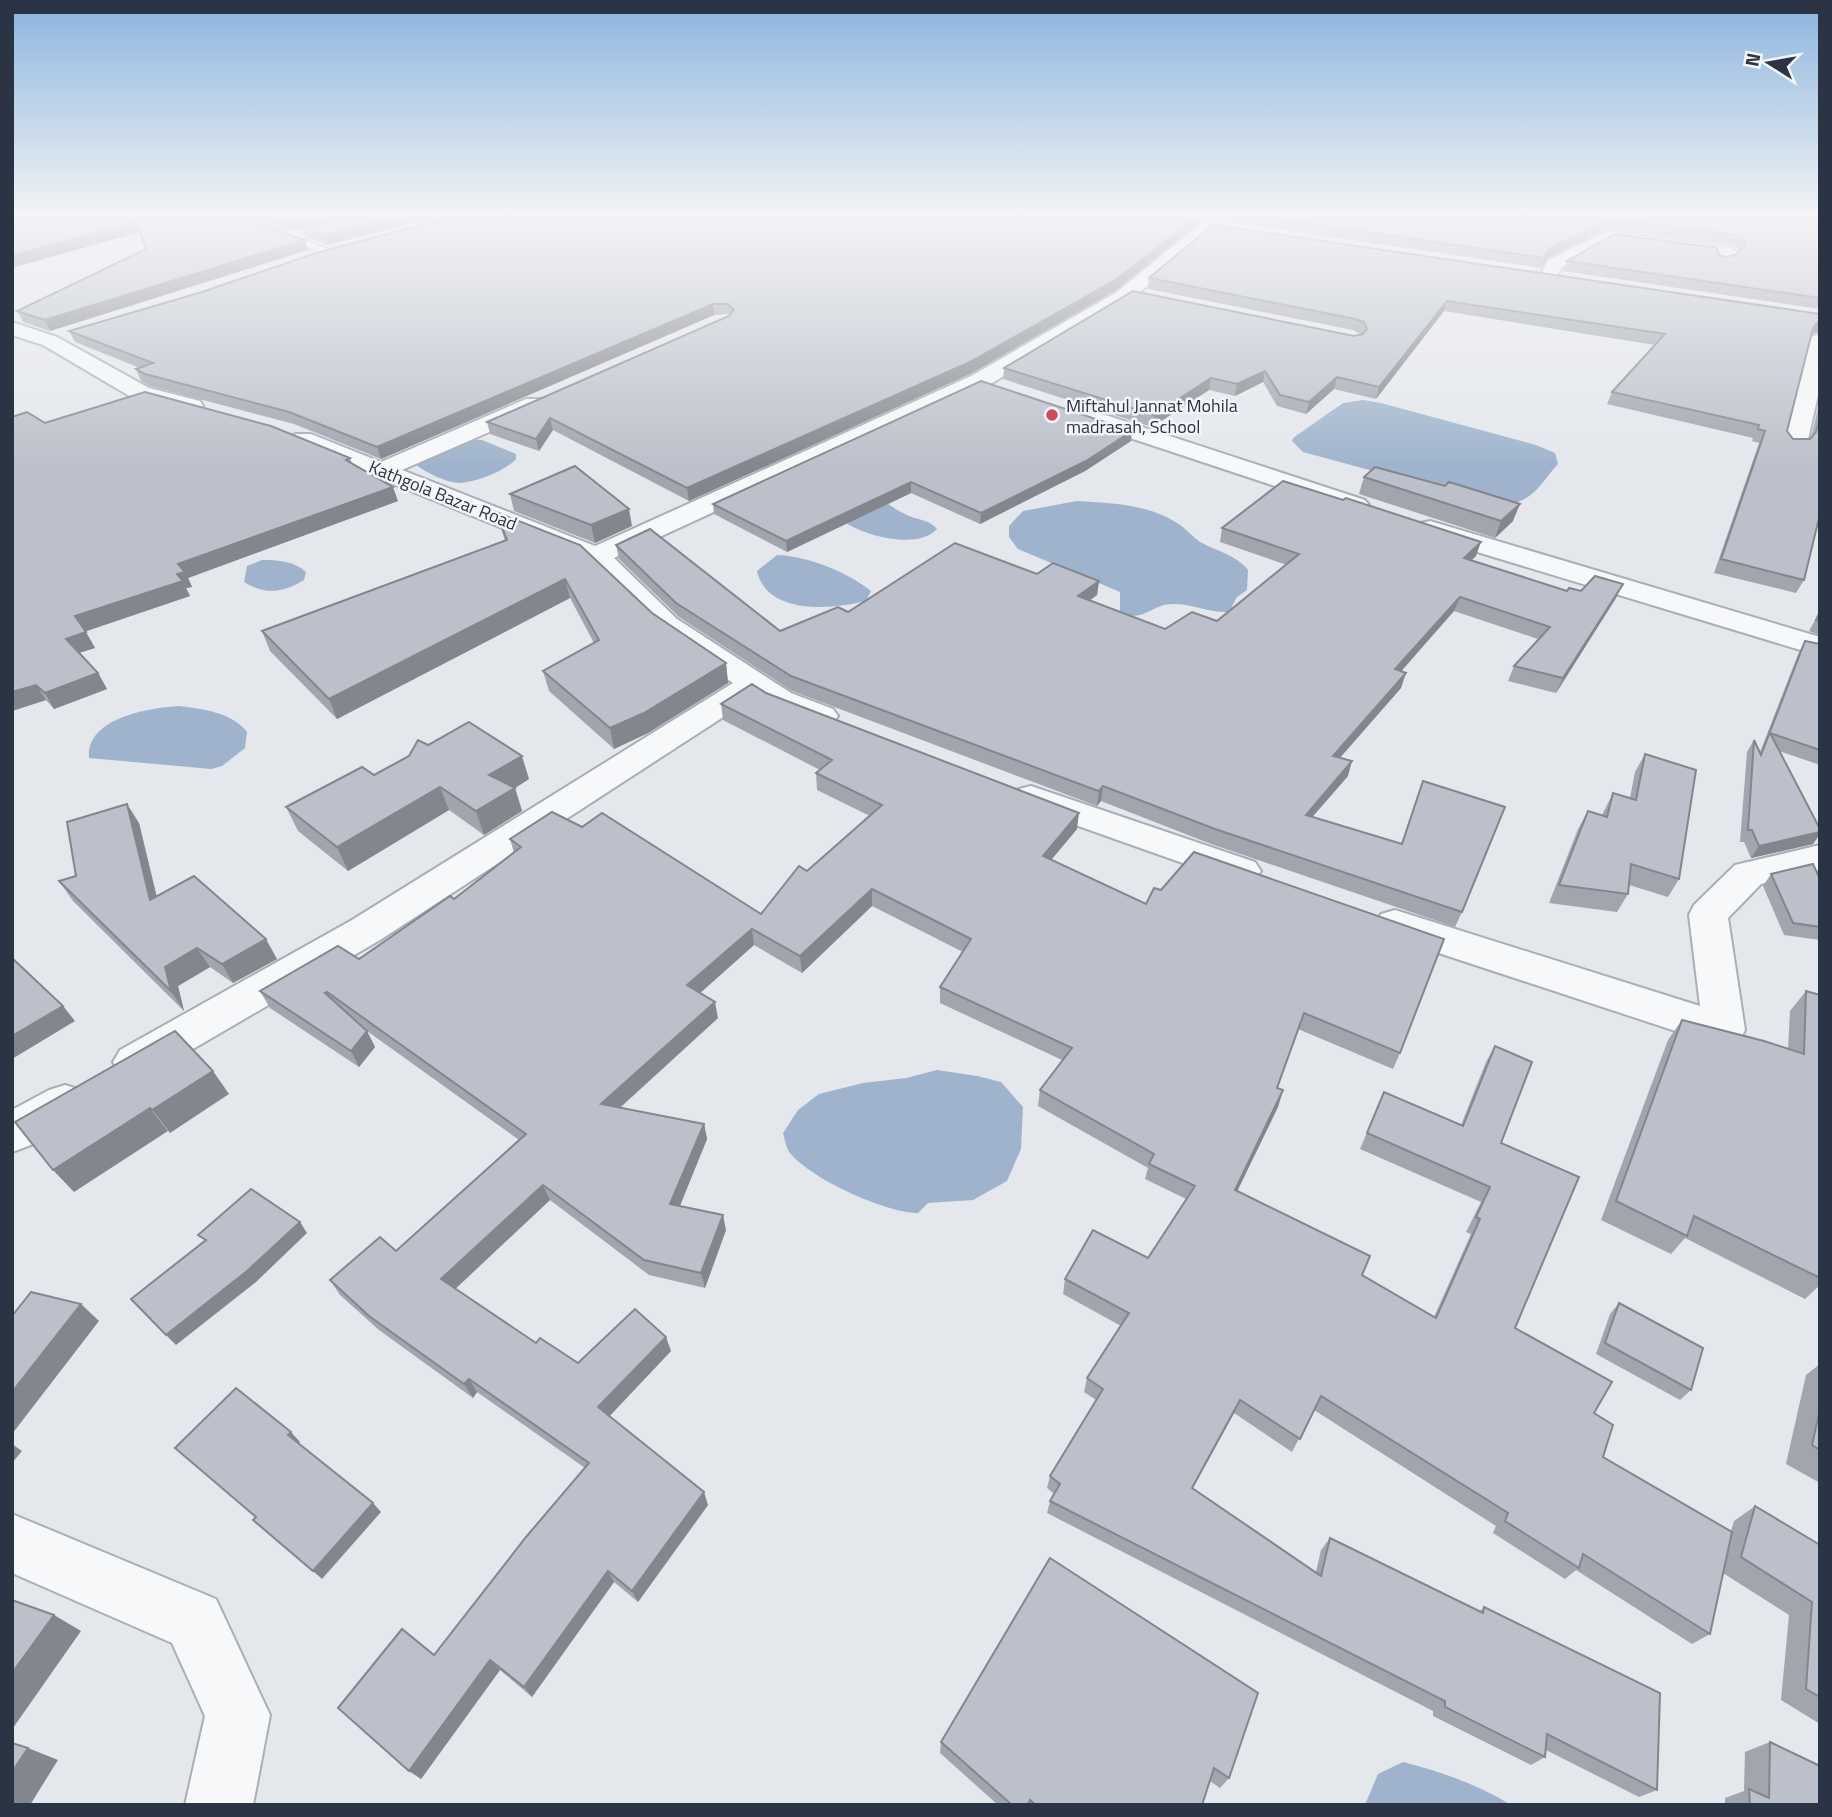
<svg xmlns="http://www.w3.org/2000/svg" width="1832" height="1817" font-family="'Titillium Web',sans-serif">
<rect width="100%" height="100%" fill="#e4e7ec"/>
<g fill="#9fb4cc">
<path d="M1363,400L1381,403L1536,445L1555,453L1558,464C1536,489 1531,506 1495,504L1303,452L1292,441L1293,438L1343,403Z"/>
<path d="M470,439L482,440L516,454V459C505,471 477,482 460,483C447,483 424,472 414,463Z"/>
<path d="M874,493C885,502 898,512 912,517C923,521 929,520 937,529C917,551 860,535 840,519Z"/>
<path d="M1077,501C1110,503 1148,504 1177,523C1186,528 1193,538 1202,543C1219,552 1236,555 1248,570L1247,590L1237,597L1229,612C1208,613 1193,604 1174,604C1152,603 1145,623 1120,613V592L1018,549L1009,537V526L1023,511Z"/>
<path d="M777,555C808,556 847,572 871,591L866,601C834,609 767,616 757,571Z"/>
<path d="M262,560C278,560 294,561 306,572L304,580C283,593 265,595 244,582L247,566Z"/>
<path d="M179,706C202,709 232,712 247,732L245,748L222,766L211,769L89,758C86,718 148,708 179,706Z"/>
<path d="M937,1070L977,1076L1001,1082L1023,1107L1021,1149L1007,1181L973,1200L928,1203L918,1213C886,1213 811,1179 790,1153C786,1148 785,1140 783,1133L798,1110L819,1094L863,1083L906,1078Z"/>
<path d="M1403,1762C1442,1772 1477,1784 1511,1805H1365L1378,1774Z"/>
</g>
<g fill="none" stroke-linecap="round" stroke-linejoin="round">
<g stroke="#a9aeb7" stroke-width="3">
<polygon id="lane" points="277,233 283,233 336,252 328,254 277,237"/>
</g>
<g stroke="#a9aeb7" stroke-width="4">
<g id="street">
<path d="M1214,213H1231L1131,300L987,386L614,558L677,619L791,693L833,709L838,716L833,723C808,729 775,711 754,697L380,940L150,1074L135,1079L120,1074L113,1062L120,1050L352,920L733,683L657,631L586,562L295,444L291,439L295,434H311L381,462L526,399H542L545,404L542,409L402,470L595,546L971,376L1117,292Z"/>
<path d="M1609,231L1730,248L1739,253C1733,262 1727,266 1717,264L1714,260L1717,256L1611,241L1562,267L1555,280H1543L1540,276L1548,260Z"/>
<polygon points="12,322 57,337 149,388 200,401 203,406 200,411 192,413 133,398 43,345 12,335"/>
<polygon points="1820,334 1820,386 1807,444 1803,449 1787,449 1783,444 1810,340 1813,336"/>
<polygon points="1084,408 1365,500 1369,505 1365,510 1356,513 1347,510 1076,420 1073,415 1076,410"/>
<polygon points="1430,521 1820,637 1820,656 1421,535 1417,529 1421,523"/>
<polygon points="1031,786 1255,862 1261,871 1255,880 1242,884 1019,805 1014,797 1019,789"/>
<polygon points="1820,845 1820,870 1761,884 1728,918 1745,1030 1739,1042 1724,1047 1381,934 1376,924 1381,914 1395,910 1700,1006 1689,915 1694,905 1735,865"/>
<path d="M65,1085L81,1090L87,1103C75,1127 38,1143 12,1152V1110L49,1090Z"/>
<polygon points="12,1514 216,1599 270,1715 253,1805 185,1805 205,1716 172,1643 12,1573"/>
</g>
</g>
<use href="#lane" fill="#f7f8fa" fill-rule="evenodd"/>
<use href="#street" fill="#f7f8fa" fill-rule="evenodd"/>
</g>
<g fill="#a1a5ae">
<polygon points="12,213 308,250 50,331 23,322 17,311 146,249 140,232"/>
<polygon points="229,213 450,213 327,245 305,237 302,228 287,231"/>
<polygon points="467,213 1211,213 1116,290 970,374 689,501 553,430 539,451 490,434 487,422 729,316 729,314 714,315 381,459 294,424 150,386 141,381 136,369 140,368 75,342 69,331"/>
<polygon points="1228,213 1820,213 1820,309 1563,271 1567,261 1719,255 1725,257 1735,255 1740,251 1736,246 1609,228 1547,258 1541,268 1227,221"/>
<polygon points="1149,278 1820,314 1820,332 1811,334 1787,431 1793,439 1810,439 1811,438 1820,399 1820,526 1817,526 1804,580 1796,593 1714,573 1759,443 1752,441 1753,438 1607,404 1612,392 1655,345 1444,311 1376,399 1334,389 1306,414 1277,406 1263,382 1235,396 1209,390 1152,427 1003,379 1004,368 1354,336 1362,335 1353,330 1148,289"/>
<polygon points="45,423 350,458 352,464 398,501 188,578 192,587 186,588 190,596 85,631 95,648 79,653 98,673 107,689 54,709 46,700 12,711"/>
<polygon points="1131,441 1085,471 980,524 911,493 787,552 714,514 713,504"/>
<polygon points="1364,477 1445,486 1513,521 1495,538 1359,494"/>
<polygon points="510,494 632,526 595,543 514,511"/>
<polygon points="496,512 726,663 728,683 648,733 614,749 549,691 543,671 594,643 570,598 337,719 270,651 262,631 505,541"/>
<polygon points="1222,528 1476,556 1471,560 1567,591 1581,591 1616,598 1556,693 1508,681 1514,666 1538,639 1454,611 1401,671 1401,688 1340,758 1348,776 1312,817 1401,844 1423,781 1462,912 1455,927 1211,844 1101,801 1097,806 792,691 679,617 619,559 616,545 780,631 848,612 1037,574 1099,581 1097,595 1089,600 1165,629 1217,621 1287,565 1220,542"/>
<polygon points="1820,611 1820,635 1809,631"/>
<polygon points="1805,641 1820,644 1820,765 1779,751 1820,829 1820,834 1813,844 1751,858 1744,842 1740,842 1747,752 1754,740 1760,752 1799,652"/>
<polygon points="766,693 1077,829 1051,860 1400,1053 1393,1069 1298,1029 1277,1088 1283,1090 1278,1107 1237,1191 1362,1275 1434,1317 1471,1234 1466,1232 1481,1202 1360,1149 1384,1092 1461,1125 1486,1062 1495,1046 1515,1328 1594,1413 1603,1457 1731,1531 1734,1521 1755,1506 1820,1545 1820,1724 1781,1700 1789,1615 1723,1573 1710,1634 1692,1644 1576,1570 1565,1579 1493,1533 1496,1526 1314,1410 1292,1452 1234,1413 1193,1488 1316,1572 1321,1550 1330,1538 1480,1611 1484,1607 1657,1790 1639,1797 1546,1750 1545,1757 1531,1765 1433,1716 1433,1711 1047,1513 1050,1501 1054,1494 1047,1488 1050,1476 1096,1400 1084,1392 1087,1378 1121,1326 1063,1294 1065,1279 1148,1258 1186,1199 1145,1179 1148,1168 1038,1106 1040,1090 1062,1060 940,1003 940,987 963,952 872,906 802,973 754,945 700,993 718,1018 620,1108 704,1124 707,1139 680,1206 726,1230 705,1288 649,1275 550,1200 455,1288 536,1343 578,1363 671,1351 609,1416 708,1505 638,1602 614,1582 532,1697 500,1670 421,1779 434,1655 585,1468 477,1392 473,1398 379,1330 340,1295 330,1280 396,1251 519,1140 367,1031 375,1047 359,1067 270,1008 260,991 359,959 454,899 514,853 510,839 761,914 807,871 870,816 817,790 816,773 820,770 723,720 721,704"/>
<polygon points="428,745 529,779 515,788 522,811 484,835 449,810 348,871 298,831 286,807 374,775"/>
<polygon points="1645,754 1679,879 1668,897 1629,885 1628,894 1617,912 1549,903 1578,829 1588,811 1602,815 1613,793 1630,798 1635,772"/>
<polygon points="139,823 157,897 277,959 233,983 210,967 178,986 184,1011 73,901 59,881 76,876"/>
<polygon points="1771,874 1820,879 1820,940 1784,935 1763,886"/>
<polygon points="1806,991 1820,995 1820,1285 1805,1299 1685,1238 1671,1254 1601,1220 1668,1040 1682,1020 1788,1049 1790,1011"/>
<polygon points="1619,1303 1691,1390 1680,1400 1596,1354 1610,1314"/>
<polygon points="1820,1364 1820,1483 1786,1464 1806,1375"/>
<polygon points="1050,1558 1229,1778 1220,1788 1210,1781 1202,1805 998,1805 940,1753 941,1742"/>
<polygon points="1770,1742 1820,1805 1725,1805 1725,1798 1744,1791 1745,1752"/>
</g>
<g fill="#83868d">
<polygon points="322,213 366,213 287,231 284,222"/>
<polygon points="411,213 450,213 327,245 324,235"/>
<polygon points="1201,213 1211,213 1116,290 970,374 689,501 687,488"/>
<polygon points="1613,219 1609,228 1547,258 1541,268 1544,258 1550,248"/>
<polygon points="136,222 140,232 12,268 12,256"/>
<polygon points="305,240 308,250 50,331 45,320"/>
<polygon points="1447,301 1444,311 1376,399 1379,387"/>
<polygon points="713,304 714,315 381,459 377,447"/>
<polygon points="1818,322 1820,322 1820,332 1812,333 1807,339 1813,328"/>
<polygon points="1265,371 1263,382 1235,396 1237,384"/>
<polygon points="1337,377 1334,389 1306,414 1309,402"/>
<polygon points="1211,378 1209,390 1152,427 1154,415"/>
<polygon points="550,418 553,430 539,451 536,439"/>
<polygon points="1132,431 1131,441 1085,471 980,524 981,513"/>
<polygon points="911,482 911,493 787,552 786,541"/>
<polygon points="393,487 398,501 188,578 192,587 186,588 190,596 84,632 75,616 177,574 178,564"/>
<polygon points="1520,504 1513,521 1495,538 1501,521"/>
<polygon points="629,509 632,526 595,543 591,525"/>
<polygon points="1481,542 1476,556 1459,572 1464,558"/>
<polygon points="565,579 570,598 337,719 329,699"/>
<polygon points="1099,581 1097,595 1077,610 1078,596"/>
<polygon points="1623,584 1616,598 1556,693 1563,678"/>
<polygon points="1460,597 1454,611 1390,684 1395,669"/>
<polygon points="86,632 95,648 75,654 66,639"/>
<polygon points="726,663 728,683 648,733 614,749 610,728"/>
<polygon points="98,673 107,689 54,709 45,693"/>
<polygon points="1406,673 1401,688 1329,770 1333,756"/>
<polygon points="36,685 46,700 12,711 12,692"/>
<polygon points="522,756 529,779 515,788 522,811 484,835 476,811 489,775"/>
<polygon points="1352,761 1348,776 1301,830 1306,815"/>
<polygon points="1103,786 1101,801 1097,806 1099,791"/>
<polygon points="440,787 449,810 348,871 337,847"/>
<polygon points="127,804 139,823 162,920 150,900"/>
<polygon points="1079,813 1077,829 1041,872 1043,856"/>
<polygon points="1820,832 1820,834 1813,844 1751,858 1759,846"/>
<polygon points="872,889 872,906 802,973 800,956"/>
<polygon points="752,929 754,945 690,1002 687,985"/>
<polygon points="266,939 277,959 233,983 222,964"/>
<polygon points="197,948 210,967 178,986 184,1011 171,991 165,967"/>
<polygon points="715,1002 718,1018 606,1120 601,1104"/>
<polygon points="63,1006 75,1021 12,1059 12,1036"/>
<polygon points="367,1031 375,1047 359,1067 351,1051"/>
<polygon points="213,1071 229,1094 170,1133 152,1110"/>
<polygon points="1283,1090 1278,1107 1230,1206 1235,1190"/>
<polygon points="150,1108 168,1131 74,1192 53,1170"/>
<polygon points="704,1124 707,1139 674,1220 670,1204"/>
<polygon points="543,1185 550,1200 450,1294 441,1279"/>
<polygon points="723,1215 726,1230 705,1288 701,1273"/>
<polygon points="300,1222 307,1233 256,1282 176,1345 166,1335"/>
<polygon points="81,1304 99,1321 12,1434 12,1392"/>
<polygon points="666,1337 671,1351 605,1421 598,1407"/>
<polygon points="469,1379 477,1392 473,1398 464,1384"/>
<polygon points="1240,1400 1234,1413 1186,1500 1192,1488"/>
<polygon points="291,1432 300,1442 297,1445 288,1435"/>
<polygon points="12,1444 22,1451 12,1463"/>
<polygon points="704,1492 708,1505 638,1602 632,1591"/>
<polygon points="373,1503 381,1512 322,1579 313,1571"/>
<polygon points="608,1571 614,1582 532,1697 524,1687"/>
<polygon points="54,1615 81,1631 13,1728 12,1673"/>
<polygon points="490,1660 500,1670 421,1779 409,1771"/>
<polygon points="28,1748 58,1760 30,1805 12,1805 12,1772"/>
</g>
<g fill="#bbc0ca" stroke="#83868d" stroke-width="2">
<polygon points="12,213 226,213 305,240 45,320 17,311 146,249 136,222 12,256"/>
<polygon points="256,213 322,213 284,222"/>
<polygon points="361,213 411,213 324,235 302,228"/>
<polygon points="467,213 1201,213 1117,279 970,362 687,488 550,418 536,439 487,422 729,316 734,310 728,304 713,304 377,447 289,412 145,374 136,369 153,363 69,331 202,292 316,253"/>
<polygon points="1235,213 1820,213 1820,298 1567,261 1615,234 1717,248 1719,255 1725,257 1735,255 1743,248 1746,243 1741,236 1613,219 1550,248 1544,258"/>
<polygon points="1213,225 1820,314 1820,322 1818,322 1813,328 1787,431 1793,439 1810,439 1816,432 1820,416 1820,514 1804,580 1721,559 1765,431 1758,429 1759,425 1612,392 1665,334 1447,301 1379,387 1337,377 1309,402 1280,395 1265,371 1237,384 1211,378 1154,415 1004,368 1133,291 1354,336 1363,334 1367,329 1364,322 1355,319 1149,278"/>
<polygon points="981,381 1132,431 1086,461 981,513 911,482 786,541 713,504"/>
<polygon points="145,392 271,426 350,458 346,460 393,487 178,564 185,572 177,574 183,581 75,616 86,632 66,639 98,673 45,693 36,685 12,692 12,417 27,412 45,423"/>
<polygon points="575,466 629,509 591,525 510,494"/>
<polygon points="1375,467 1445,486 1449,482 1520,504 1501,521 1364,477"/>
<polygon points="1283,481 1343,500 1346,498 1481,542 1464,558 1567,591 1569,588 1581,591 1595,576 1623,584 1563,678 1514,666 1550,627 1460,597 1395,669 1406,673 1333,756 1352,761 1306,815 1402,844 1423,781 1505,807 1462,912 1215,829 1103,786 1099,791 1093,789 791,676 676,603 616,545 650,529 780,631 838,607 848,612 955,543 1037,574 1053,563 1099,581 1078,596 1165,629 1192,612 1217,621 1299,554 1222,528"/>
<polygon points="496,512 580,545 652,613 726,663 644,713 610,728 543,671 599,640 565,579 329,699 262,631 507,540"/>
<polygon points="1820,612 1820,621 1816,620"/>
<polygon points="1805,641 1820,644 1820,750 1770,733 1820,829 1820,832 1759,846 1752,830 1748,830 1754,740 1761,755"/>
<polygon points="752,684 766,693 1079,813 1043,856 1146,904 1154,888 1161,890 1194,852 1444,939 1400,1053 1304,1013 1277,1088 1283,1090 1235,1190 1370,1256 1362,1275 1436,1318 1480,1219 1476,1217 1490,1187 1367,1133 1384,1092 1463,1126 1495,1046 1532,1062 1501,1143 1579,1177 1515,1328 1612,1382 1594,1413 1613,1425 1603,1457 1732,1532 1710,1634 1583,1554 1579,1568 1505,1521 1508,1513 1321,1396 1300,1439 1240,1400 1192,1488 1321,1576 1330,1538 1483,1613 1484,1607 1660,1693 1657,1790 1547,1734 1545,1757 1445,1707 1445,1701 1050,1501 1060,1484 1050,1476 1103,1389 1087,1378 1129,1313 1065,1279 1093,1230 1148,1258 1195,1186 1149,1164 1154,1154 1040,1090 1072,1048 940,987 971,939 872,889 800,956 752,929 687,985 715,1002 601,1104 704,1124 670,1204 723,1215 701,1273 644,1260 543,1185 441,1279 536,1343 540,1338 578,1363 635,1309 666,1337 598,1407 704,1492 632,1591 608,1571 524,1687 490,1660 409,1771 338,1708 402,1629 434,1655 526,1537 589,1463 469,1379 464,1384 369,1316 330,1280 380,1237 396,1251 526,1134 327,992 325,993 367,1031 351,1051 260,991 338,946 359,959 450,896 454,899 521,847 510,839 552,812 582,827 602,813 761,914 799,866 807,871 882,805 816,773 832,760 721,704"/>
<polygon points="469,722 522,756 489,775 515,788 476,811 440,787 337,847 286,807 362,767 374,775 409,756 418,740 428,745"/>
<polygon points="1645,754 1696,770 1679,879 1631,864 1628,894 1559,885 1588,811 1607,817 1613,793 1636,800"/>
<polygon points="127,804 150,900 194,876 266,939 222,964 197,948 165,967 171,991 59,881 76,876 67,822"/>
<polygon points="1813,864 1820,879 1820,927 1793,923 1771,874"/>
<polygon points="12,958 63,1006 12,1036"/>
<polygon points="1806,991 1820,995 1820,1278 1694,1216 1687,1236 1616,1201 1682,1020 1764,1041 1804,1054"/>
<polygon points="175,1031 213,1071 152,1110 150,1108 53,1170 15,1122"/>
<polygon points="251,1189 300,1222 247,1271 166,1335 131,1299 206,1240 198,1235"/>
<polygon points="31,1292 81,1304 12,1392 12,1316"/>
<polygon points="1619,1303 1703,1348 1691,1390 1605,1343"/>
<polygon points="236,1388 291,1432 288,1435 373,1503 313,1571 253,1520 256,1517 175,1448"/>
<polygon points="1820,1409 1820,1450 1812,1445"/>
<polygon points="1755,1506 1820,1545 1820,1697 1806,1689 1812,1602 1741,1557"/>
<polygon points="1050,1558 1258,1693 1229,1778 1214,1768 1202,1805 1036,1805 1030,1800 1028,1805 1012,1805 941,1742"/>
<polygon points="12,1600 54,1615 12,1673"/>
<polygon points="1770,1742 1820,1766 1820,1805 1750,1805 1749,1789 1769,1798"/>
<polygon points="12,1743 28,1748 12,1772"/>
</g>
<linearGradient id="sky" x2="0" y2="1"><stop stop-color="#8bb4dd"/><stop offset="0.46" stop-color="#f3f4f6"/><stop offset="1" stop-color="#f3f4f6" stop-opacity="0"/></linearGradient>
<rect width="1832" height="467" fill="url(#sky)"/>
<circle fill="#d1495b" stroke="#f4f6f9" stroke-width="2.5" cx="1052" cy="415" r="7"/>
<g text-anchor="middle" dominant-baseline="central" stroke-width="5" stroke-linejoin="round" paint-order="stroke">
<g font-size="18" fill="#2b3445" stroke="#f4f6f9" text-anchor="start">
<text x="1066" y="405">Miftahul Jannat Mohila<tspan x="1066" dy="21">madrasah, School</tspan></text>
</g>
<g font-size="18" fill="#2b3445" stroke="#f4f6f9">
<text transform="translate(443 495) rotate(22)">Kathgola Bazar Road</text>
</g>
</g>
<rect width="1832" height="1817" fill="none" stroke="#2b3445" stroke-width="28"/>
<g transform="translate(1769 63) rotate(281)" stroke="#f4f6f9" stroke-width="5" paint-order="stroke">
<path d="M0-5L12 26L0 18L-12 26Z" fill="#2b3445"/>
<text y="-10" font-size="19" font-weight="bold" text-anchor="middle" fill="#2b3445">N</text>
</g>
</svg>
